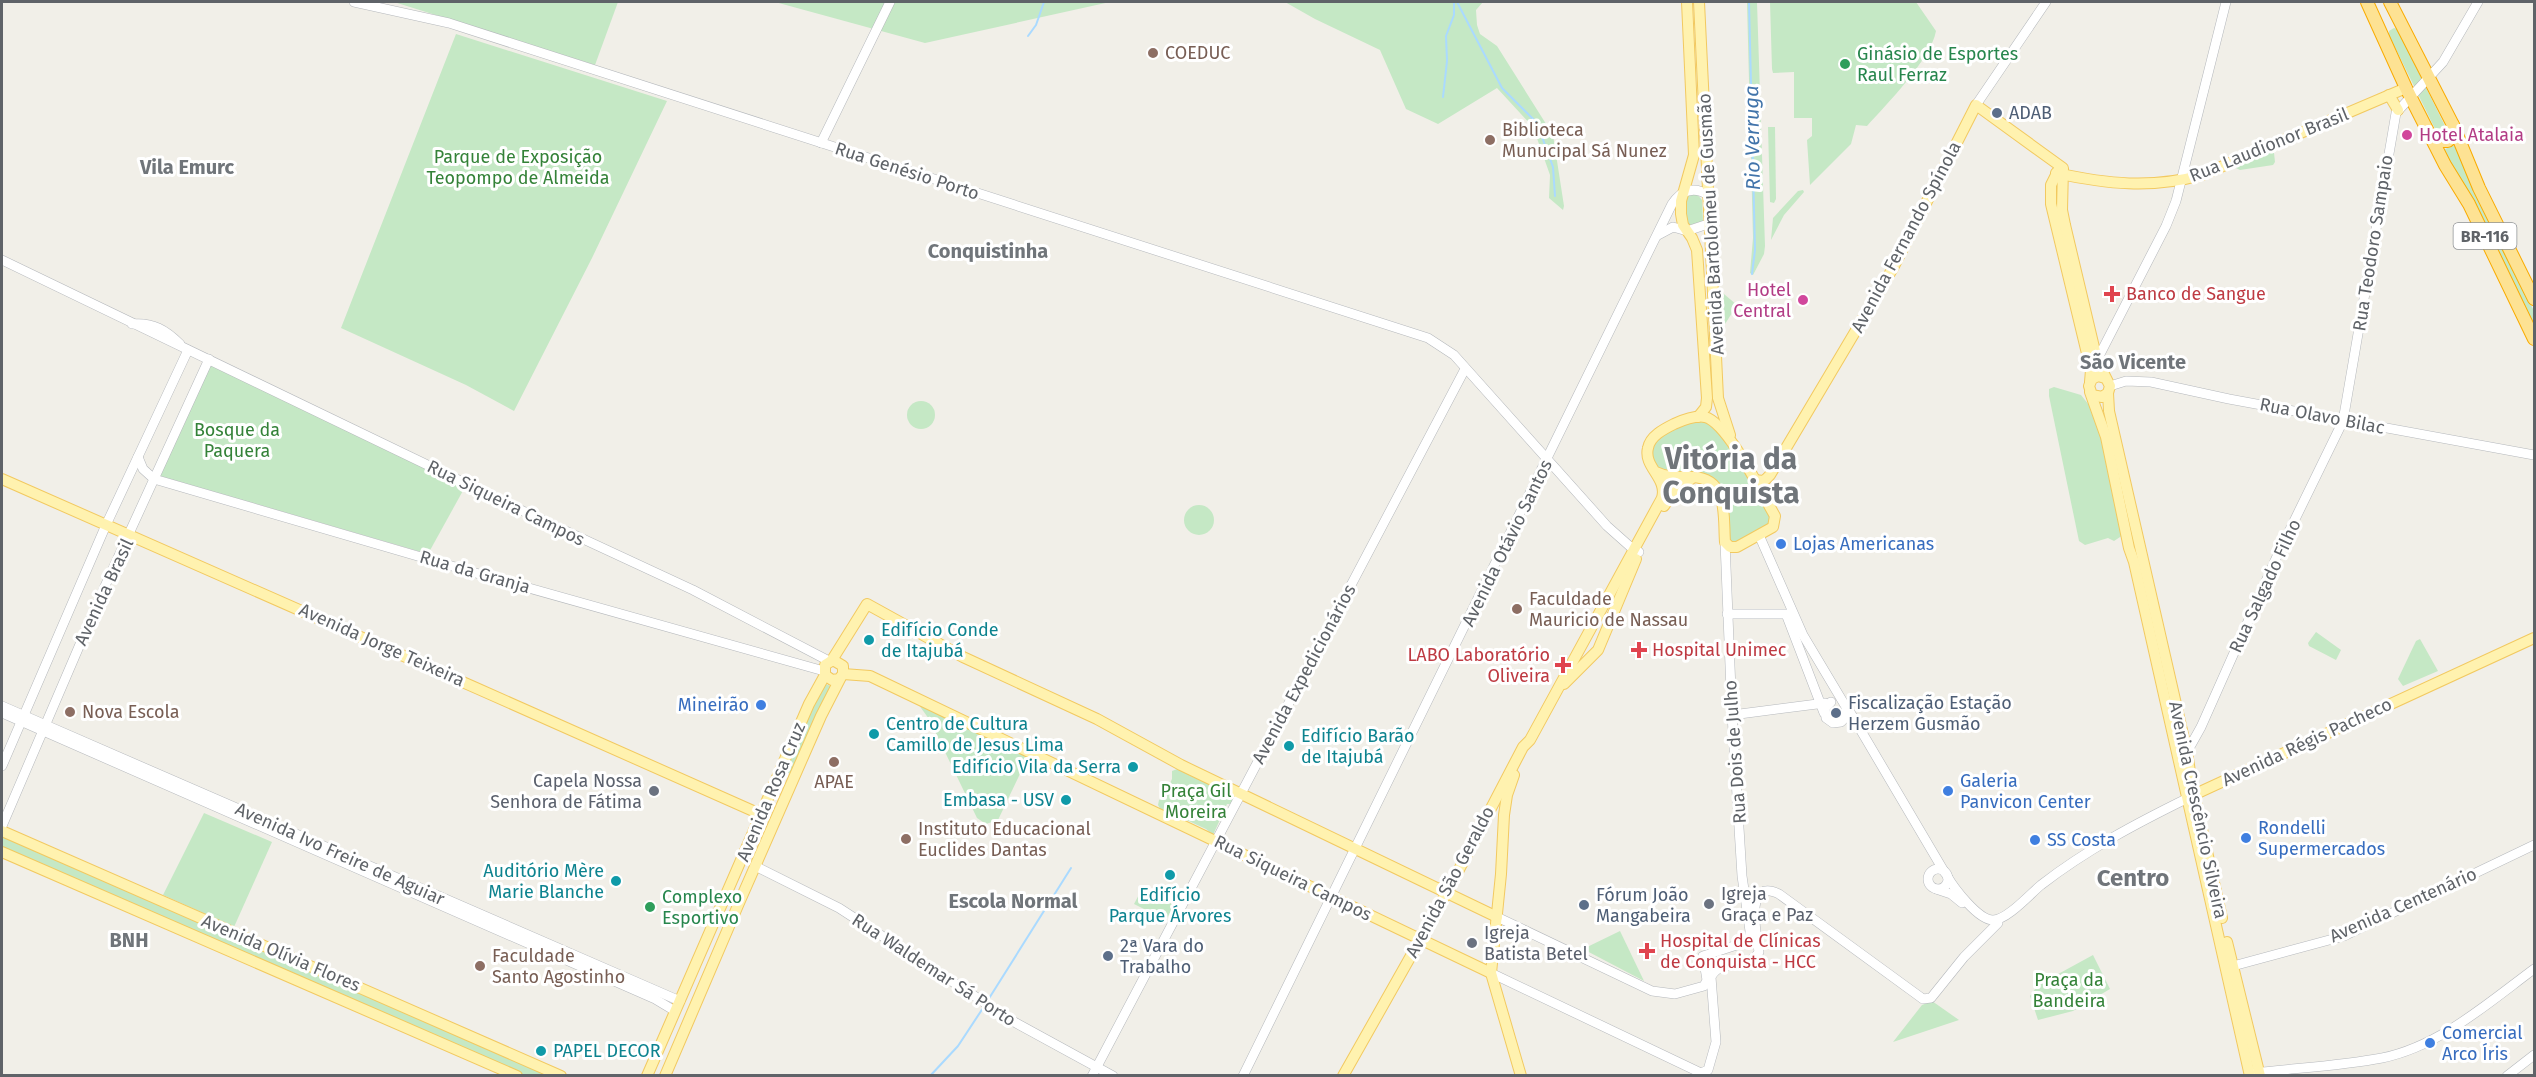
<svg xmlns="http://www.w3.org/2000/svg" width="2536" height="1077" font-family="'Fira Sans',sans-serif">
<rect width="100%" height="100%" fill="#f1efe8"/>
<g fill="#c5e8c5">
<polygon points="394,2 618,2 595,65"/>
<polygon points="775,2 1110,2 925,43"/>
<polygon points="1285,2 1483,2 1476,10 1477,25 1480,34 1497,46 1553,135 1564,206 1563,210 1549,198 1550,175 1533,127 1497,88 1438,124 1406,109 1380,50 1315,19"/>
<polygon points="1747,2 1757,2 1765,246 1764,254 1753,275 1750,273 1753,238"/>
<path d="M1770,2H1916L1936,31C1931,59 1887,104 1867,126L1856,125L1851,144L1810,185L1807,140L1812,136V118H1794V72L1773,73L1772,69Z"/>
<polygon points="2394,28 2397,29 2447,130 2446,136 2443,137 2437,133 2389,35 2389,31"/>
<polygon points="456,34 667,101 592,258 514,411 466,385 341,328"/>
<polygon points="1768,127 1775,127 1776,199 1774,203 1770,202"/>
<polygon points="2456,144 2498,238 2534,311 2534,327 2443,150"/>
<polygon points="2271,151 2274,153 2275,162 2273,165 2240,170 2236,168 2239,165"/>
<polygon points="1803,190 1804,192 1784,215 1771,240 1773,218 1798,191"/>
<polygon points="1696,193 1702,200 1703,221 1691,227 1686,222 1686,197"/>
<polygon points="1718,289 1737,305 1720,332"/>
<polygon points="207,363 465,487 428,554 160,476"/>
<polygon points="2054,387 2081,395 2097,415 2123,535 2114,541 2108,538 2085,545 2079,541 2049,396 2049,389"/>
<circle cx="921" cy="415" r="14"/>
<polygon points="1683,420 1713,421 1776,520 1730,547 1716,487 1656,472 1648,447"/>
<circle cx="1199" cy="520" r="15"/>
<polygon points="2316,632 2341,650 2336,660 2309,646 2308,643"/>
<polygon points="2420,639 2438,671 2403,686 2398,679 2416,641"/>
<polygon points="824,683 834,688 793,775 785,771"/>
<polygon points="916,701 1029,755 998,820 986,824 977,818 929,719"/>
<polygon points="1180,768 1185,773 1224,792 1228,790 1234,799 1231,804 1227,804 1213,835 1206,829 1167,811 1162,812 1158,805 1159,800 1163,798 1172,779 1172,771"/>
<polygon points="204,813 272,842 234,927 163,895"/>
<polygon points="2,831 558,1075 519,1075 2,853"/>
<polygon points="1142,889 1174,905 1166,920 1134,904"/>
<polygon points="1620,931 1644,981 1583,949"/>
<polygon points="2093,955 2110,989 2073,1011 2038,1020 2030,996 2038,985"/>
<polygon points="1932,1001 1959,1020 1893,1042 1922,1005"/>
</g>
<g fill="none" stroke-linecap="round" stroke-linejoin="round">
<g stroke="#aadaff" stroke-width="2">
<polyline points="1457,2 1502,88 1537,123 1553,167 1555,196"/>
<polyline points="1749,2 1755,250 1752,274"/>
<polyline points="1028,36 1036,25 1044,2"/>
<polyline points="1443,97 1447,61 1446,36 1454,15 1454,2"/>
<polyline points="988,1000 1071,868"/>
<polyline points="930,1076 958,1046 985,1005"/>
</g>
<g stroke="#b5b8bc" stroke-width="10">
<g id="minor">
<polyline points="354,2 449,23 1428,338 1454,355 1607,526 1634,550 1639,552"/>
<polyline points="1976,105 2046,2"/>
<polyline points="821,143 890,2"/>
<polyline points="1658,235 1673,227 1687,231 1708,224"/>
<polyline points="2,260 525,512 693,590 829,661"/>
<path d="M132,324C153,322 166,330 180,344"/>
<polyline points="2097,360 2166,226 2176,201 2226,2"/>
<polyline points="2110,386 2126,381 2151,382 2229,399 2534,455"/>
<polyline points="138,457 143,469 154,479 486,576 824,671"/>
<polyline points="1759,535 1803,635 1846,707 1846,717 1841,722 1833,723 1826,718 1825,708 1831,702"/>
<polyline points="1727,614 1786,614 1824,713"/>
<polyline points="2,706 680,1001"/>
<polyline points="1847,707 1945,873"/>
<polyline points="2,713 655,999 675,1011"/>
<polyline points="1732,715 1825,703"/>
<polyline points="2187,752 2201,727 2278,554 2343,421 2396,113 2443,62 2478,2"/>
<polyline points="2,766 106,525 188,350"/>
<polyline points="2,826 105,586 209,359"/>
<polyline points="755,866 839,908 1016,1023 1113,1076"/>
<circle cx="1938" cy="879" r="10"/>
<path d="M1947,876C1954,888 1978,920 1993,920C2007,920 2030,894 2041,885C2086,850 2137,823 2188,798"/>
<polyline points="1936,889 1951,894 1962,903"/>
<polyline points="1497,917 1652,991 1675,994 1704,986 1707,980 1703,956 1749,941 1750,931 1742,876 1732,715 1725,542"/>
<polyline points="2233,966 2344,936 2534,845"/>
<path d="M1491,973L1701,1073L1708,1070L1716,1042L1711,977C1720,958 1749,970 1759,952C1757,937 1743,876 1779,894L1923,999L1931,998L1964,957L1998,923"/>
<path d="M2254,1073C2296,1068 2340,1066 2382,1058C2440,1046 2488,1003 2534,969"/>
<polyline points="1092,1076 1465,369"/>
<path d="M1243,1076L1672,204C1681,191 1693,185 1708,195"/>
<polyline points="2507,1076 2534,1055"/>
</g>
</g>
<g stroke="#f2c960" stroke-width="12">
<g id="major">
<polyline points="1687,2 1694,155 1681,201 1681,214 1683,225 1692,238 1697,250 1707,398 1706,407 1698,417"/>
<polyline points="1699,2 1718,398 1730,435"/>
<polyline points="2389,95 2398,110"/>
<polyline points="2060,167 2051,185 2051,204 2091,370 2090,382"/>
<path d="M2056,173C2107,184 2151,189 2202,175L2406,88"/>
<polyline points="2090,392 2106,437 2129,548 2134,562 2250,1076"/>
<polyline points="2108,393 2109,411 2187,752 2192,785 2222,918"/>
<path d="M2,479C254,591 508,701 760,814"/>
<polyline points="1754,480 1764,481 1770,475 1893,268 1976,105 2063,168 2062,210 2065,225 2097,360 2110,386 2108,393 2102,397 2092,395 2089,386 2092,379 2098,376 2105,378"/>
<polyline points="1664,506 1678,486 1691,479"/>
<polyline points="832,660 867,604 963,657 1097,719 1181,765 1497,917"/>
<polyline points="843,674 870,676 1491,973"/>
<polyline points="1564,684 1598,650 1636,559"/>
<polyline points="1514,775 1507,795 1504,815 1501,874 1491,973 1521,1076"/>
<polyline points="2189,797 2534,638"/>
<polyline points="2,831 561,1076"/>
<polyline points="2,852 517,1076"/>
<polyline points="2227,942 2260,1076"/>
<polyline points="647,1076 809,704 825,675 825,665 833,660 843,666 843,674 839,679 832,680 825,675"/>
<polyline points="665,1076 739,903 821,716 841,677"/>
<path d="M1343,1076L1451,885L1523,747L1530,740L1662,498C1668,478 1643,467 1648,448C1650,436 1664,429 1674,424C1683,420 1695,415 1705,417C1728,423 1762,494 1775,516L1773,527L1737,547H1730L1725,542C1723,516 1729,479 1693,477C1680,477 1668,478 1656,472"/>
</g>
</g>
<g stroke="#f9ab00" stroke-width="14">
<g id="highway">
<polyline points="2367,2 2406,88 2445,165 2469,204 2534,339"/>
<polyline points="2390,2 2453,125 2479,188 2534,299"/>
<polyline points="2430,135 2439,141 2448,141 2451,137 2453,125"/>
</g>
</g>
<use href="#minor" stroke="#fff" stroke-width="9"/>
<use href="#major" stroke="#fff2af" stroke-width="10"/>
<use href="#highway" stroke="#fde293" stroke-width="12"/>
</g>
<g fill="#8d6e63" stroke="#fff" stroke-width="2">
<circle cx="1153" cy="53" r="6"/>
<circle cx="1490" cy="140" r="6"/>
<circle cx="1517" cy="609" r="6"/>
<circle cx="70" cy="712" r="6"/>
<circle cx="834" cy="762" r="6"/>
<circle cx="906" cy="839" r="6"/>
<circle cx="480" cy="966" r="6"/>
</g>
<g fill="#2e9e5b" stroke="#fff" stroke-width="2">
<circle cx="1845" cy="64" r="6"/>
<circle cx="650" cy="907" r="6"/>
</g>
<g fill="#5c6f8a" stroke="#fff" stroke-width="2">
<circle cx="1997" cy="113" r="6"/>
<circle cx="1836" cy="713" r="6"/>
<circle cx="1584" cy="905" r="6"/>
<circle cx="1108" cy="956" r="6"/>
</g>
<g fill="#d1479c" stroke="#fff" stroke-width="2">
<circle cx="2407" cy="135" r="6"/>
<circle cx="1803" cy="300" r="6"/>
</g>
<g fill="#e0444e" stroke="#fff" stroke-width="2">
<path d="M2109 285h6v6h6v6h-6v6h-6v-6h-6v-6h6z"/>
<path d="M1636 641h6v6h6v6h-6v6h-6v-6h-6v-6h6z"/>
<path d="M1560 656h6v6h6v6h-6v6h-6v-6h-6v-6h6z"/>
<path d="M1644 942h6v6h6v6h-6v6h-6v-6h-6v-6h6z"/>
</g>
<g fill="#3f7fe0" stroke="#fff" stroke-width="2">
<circle cx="1781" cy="544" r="6"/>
<circle cx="761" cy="705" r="6"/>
<circle cx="1948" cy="791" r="6"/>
<circle cx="2246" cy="838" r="6"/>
<circle cx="2035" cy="840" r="6"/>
<circle cx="2430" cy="1043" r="6"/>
</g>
<g fill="#0f9aa8" stroke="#fff" stroke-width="2">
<circle cx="869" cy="640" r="6"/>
<circle cx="874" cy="734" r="6"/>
<circle cx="1289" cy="746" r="6"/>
<circle cx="1133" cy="767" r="6"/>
<circle cx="1066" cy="800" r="6"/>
<circle cx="1170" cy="875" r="6"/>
<circle cx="616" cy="881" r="6"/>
<circle cx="541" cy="1051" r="6"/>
</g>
<g fill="#6b7280" stroke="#fff" stroke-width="2">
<circle cx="654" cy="791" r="6"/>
<circle cx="1709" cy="904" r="6"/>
<circle cx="1472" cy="943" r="6"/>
</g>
<g text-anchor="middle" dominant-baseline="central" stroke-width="6" stroke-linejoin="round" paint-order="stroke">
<rect fill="#fff" stroke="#8f9295" stroke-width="1.5" x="2453.5" y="223" width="63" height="26" rx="4.5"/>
<g font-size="16" font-weight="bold" fill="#5f6368">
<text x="2485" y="236">BR-116</text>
</g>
<g font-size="18" fill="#785e54" stroke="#fff" text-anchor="start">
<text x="1165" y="53">COEDUC</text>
<text x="1502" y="130">Biblioteca<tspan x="1502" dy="21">Munucipal Sá Nunez</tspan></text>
<text x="1529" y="599">Faculdade<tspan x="1529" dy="21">Mauricio de Nassau</tspan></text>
<text x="82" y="712">Nova Escola</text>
<text x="834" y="782" text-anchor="middle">APAE</text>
<text x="918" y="829">Instituto Educacional<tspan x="918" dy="21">Euclides Dantas</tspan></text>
<text x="492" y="956">Faculdade<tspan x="492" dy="21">Santo Agostinho</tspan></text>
</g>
<g font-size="18" fill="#27864d" stroke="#fff" text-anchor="start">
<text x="1857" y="54">Ginásio de Esportes<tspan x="1857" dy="21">Raul Ferraz</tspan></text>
<text x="662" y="897">Complexo<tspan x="662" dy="21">Esportivo</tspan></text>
</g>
<g font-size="18" fill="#4e5e75" stroke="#fff" text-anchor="start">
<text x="2009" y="113">ADAB</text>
<text x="1848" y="703">Fiscalização Estação<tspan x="1848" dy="21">Herzem Gusmão</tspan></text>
<text x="1596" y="895">Fórum João<tspan x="1596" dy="21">Mangabeira</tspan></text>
<text x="1120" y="946">2ª Vara do<tspan x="1120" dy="21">Trabalho</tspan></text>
</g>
<g font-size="18" fill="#b23c85" stroke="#fff" text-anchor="start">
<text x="2419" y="135">Hotel Atalaia</text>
<text x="1791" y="290" text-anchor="end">Hotel<tspan x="1791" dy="21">Central</tspan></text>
</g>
<g font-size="18" fill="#5f6368" stroke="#fff">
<text transform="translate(2269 145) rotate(-22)">Rua Laudionor Brasil</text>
<text transform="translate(907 171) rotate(18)">Rua Genésio Porto</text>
<text transform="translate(1711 224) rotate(-93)">Avenida Bartolomeu de Gusmão</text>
<text transform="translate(1906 237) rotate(-62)">Avenida Fernando Spínola</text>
<text transform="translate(2373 243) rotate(-81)">Rua Teodoro Sampaio</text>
<text transform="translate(2322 416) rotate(11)">Rua Olavo Bilac</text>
<text transform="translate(506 503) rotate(26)">Rua Siqueira Campos</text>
<text transform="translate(1507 543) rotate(-64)">Avenida Otávio Santos</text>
<text transform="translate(475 572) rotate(16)">Rua da Granja</text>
<text transform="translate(2265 586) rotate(-65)">Rua Salgado Filho</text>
<text transform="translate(104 592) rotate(-65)">Avenida Brasil</text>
<text transform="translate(382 645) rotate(24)">Avenida Jorge Teixeira</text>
<text transform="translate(1304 674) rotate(-62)">Avenida Expedicionários</text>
<text transform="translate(2307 742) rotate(-25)">Avenida Régis Pacheco</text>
<text transform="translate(1735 752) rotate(-94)">Rua Dois de Julho</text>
<text transform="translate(771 792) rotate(-67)">Avenida Rosa Cruz</text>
<text transform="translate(2198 810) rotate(78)">Avenida Crescêncio Silveira</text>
<text transform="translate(340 854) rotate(24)">Avenida Ivo Freire de Aguiar</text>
<text transform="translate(1293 878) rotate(26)">Rua Siqueira Campos</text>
<text transform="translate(1450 882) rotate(-62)">Avenida São Geraldo</text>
<text transform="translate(2403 905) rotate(-24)">Avenida Centenário</text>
<text transform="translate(281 953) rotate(23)">Avenida Olívia Flores</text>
<text transform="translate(934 970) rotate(33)">Rua Waldemar Sá Porto</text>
</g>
<g font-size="18" fill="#348238" stroke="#fff">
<text x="518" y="157">Parque de Exposição<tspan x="518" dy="21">Teopompo de Almeida</tspan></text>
<text x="237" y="430">Bosque da<tspan x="237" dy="21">Paquera</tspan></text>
<text x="1196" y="791">Praça Gil<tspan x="1196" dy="21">Moreira</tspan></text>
<text x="2069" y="980">Praça da<tspan x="2069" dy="21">Bandeira</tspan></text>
</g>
<g font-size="18" fill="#be3a42" stroke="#fff" text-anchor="start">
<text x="2126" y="294">Banco de Sangue</text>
<text x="1652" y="650">Hospital Unimec</text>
<text x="1550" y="655" text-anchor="end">LABO Laboratório<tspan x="1550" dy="21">Oliveira</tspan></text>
<text x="1660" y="941">Hospital de Clínicas<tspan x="1660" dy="21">de Conquista - HCC</tspan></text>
</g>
<g font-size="18" fill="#366cbe" stroke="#fff" text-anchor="start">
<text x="1793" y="544">Lojas Americanas</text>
<text x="749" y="705" text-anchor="end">Mineirão</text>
<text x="1960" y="781">Galeria<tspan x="1960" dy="21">Panvicon Center</tspan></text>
<text x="2258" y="828">Rondelli<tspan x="2258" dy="21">Supermercados</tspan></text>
<text x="2047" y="840">SS Costa</text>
<text x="2442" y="1033">Comercial<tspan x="2442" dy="21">Arco Íris</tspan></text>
</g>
<g font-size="18" fill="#0d838f" stroke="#fff" text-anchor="start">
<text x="881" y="630">Edifício Conde<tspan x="881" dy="21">de Itajubá</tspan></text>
<text x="886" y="724">Centro de Cultura<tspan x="886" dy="21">Camillo de Jesus Lima</tspan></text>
<text x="1301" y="736">Edifício Barão<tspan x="1301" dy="21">de Itajubá</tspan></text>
<text x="1121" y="767" text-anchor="end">Edifício Vila da Serra</text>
<text x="1054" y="800" text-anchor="end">Embasa - USV</text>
<text x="604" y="871" text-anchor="end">Auditório Mère<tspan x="604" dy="21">Marie Blanche</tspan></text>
<text x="1170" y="895" text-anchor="middle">Edifício<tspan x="1170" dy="21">Parque Árvores</tspan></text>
<text x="553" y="1051">PAPEL DECOR</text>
</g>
<g font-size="18" fill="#5b616d" stroke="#fff" text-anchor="start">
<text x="642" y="781" text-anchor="end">Capela Nossa<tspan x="642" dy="21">Senhora de Fátima</tspan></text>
<text x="1721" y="894">Igreja<tspan x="1721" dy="21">Graça e Paz</tspan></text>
<text x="1484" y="933">Igreja<tspan x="1484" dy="21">Batista Betel</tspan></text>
</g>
<g font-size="20" font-style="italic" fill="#4174aa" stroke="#fff">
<text transform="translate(1752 138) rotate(-91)">Rio Verruga</text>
</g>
<g font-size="20" font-weight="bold" fill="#70757a" stroke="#fff">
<text x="187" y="167">Vila Emurc</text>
<text x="988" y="251">Conquistinha</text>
<text x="2133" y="362">São Vicente</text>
<text x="1013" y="901">Escola Normal</text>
<text x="129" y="940">BNH</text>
</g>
<g font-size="24" font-weight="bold" fill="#70757a" stroke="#fff">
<text x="2133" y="878">Centro</text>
</g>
<g font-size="30" font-weight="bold" fill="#70757a" stroke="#fff">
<text x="1731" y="459">Vitória da<tspan x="1731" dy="34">Conquista</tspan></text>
</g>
</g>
<rect width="2536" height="1077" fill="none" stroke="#5f6368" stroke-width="6"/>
</svg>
